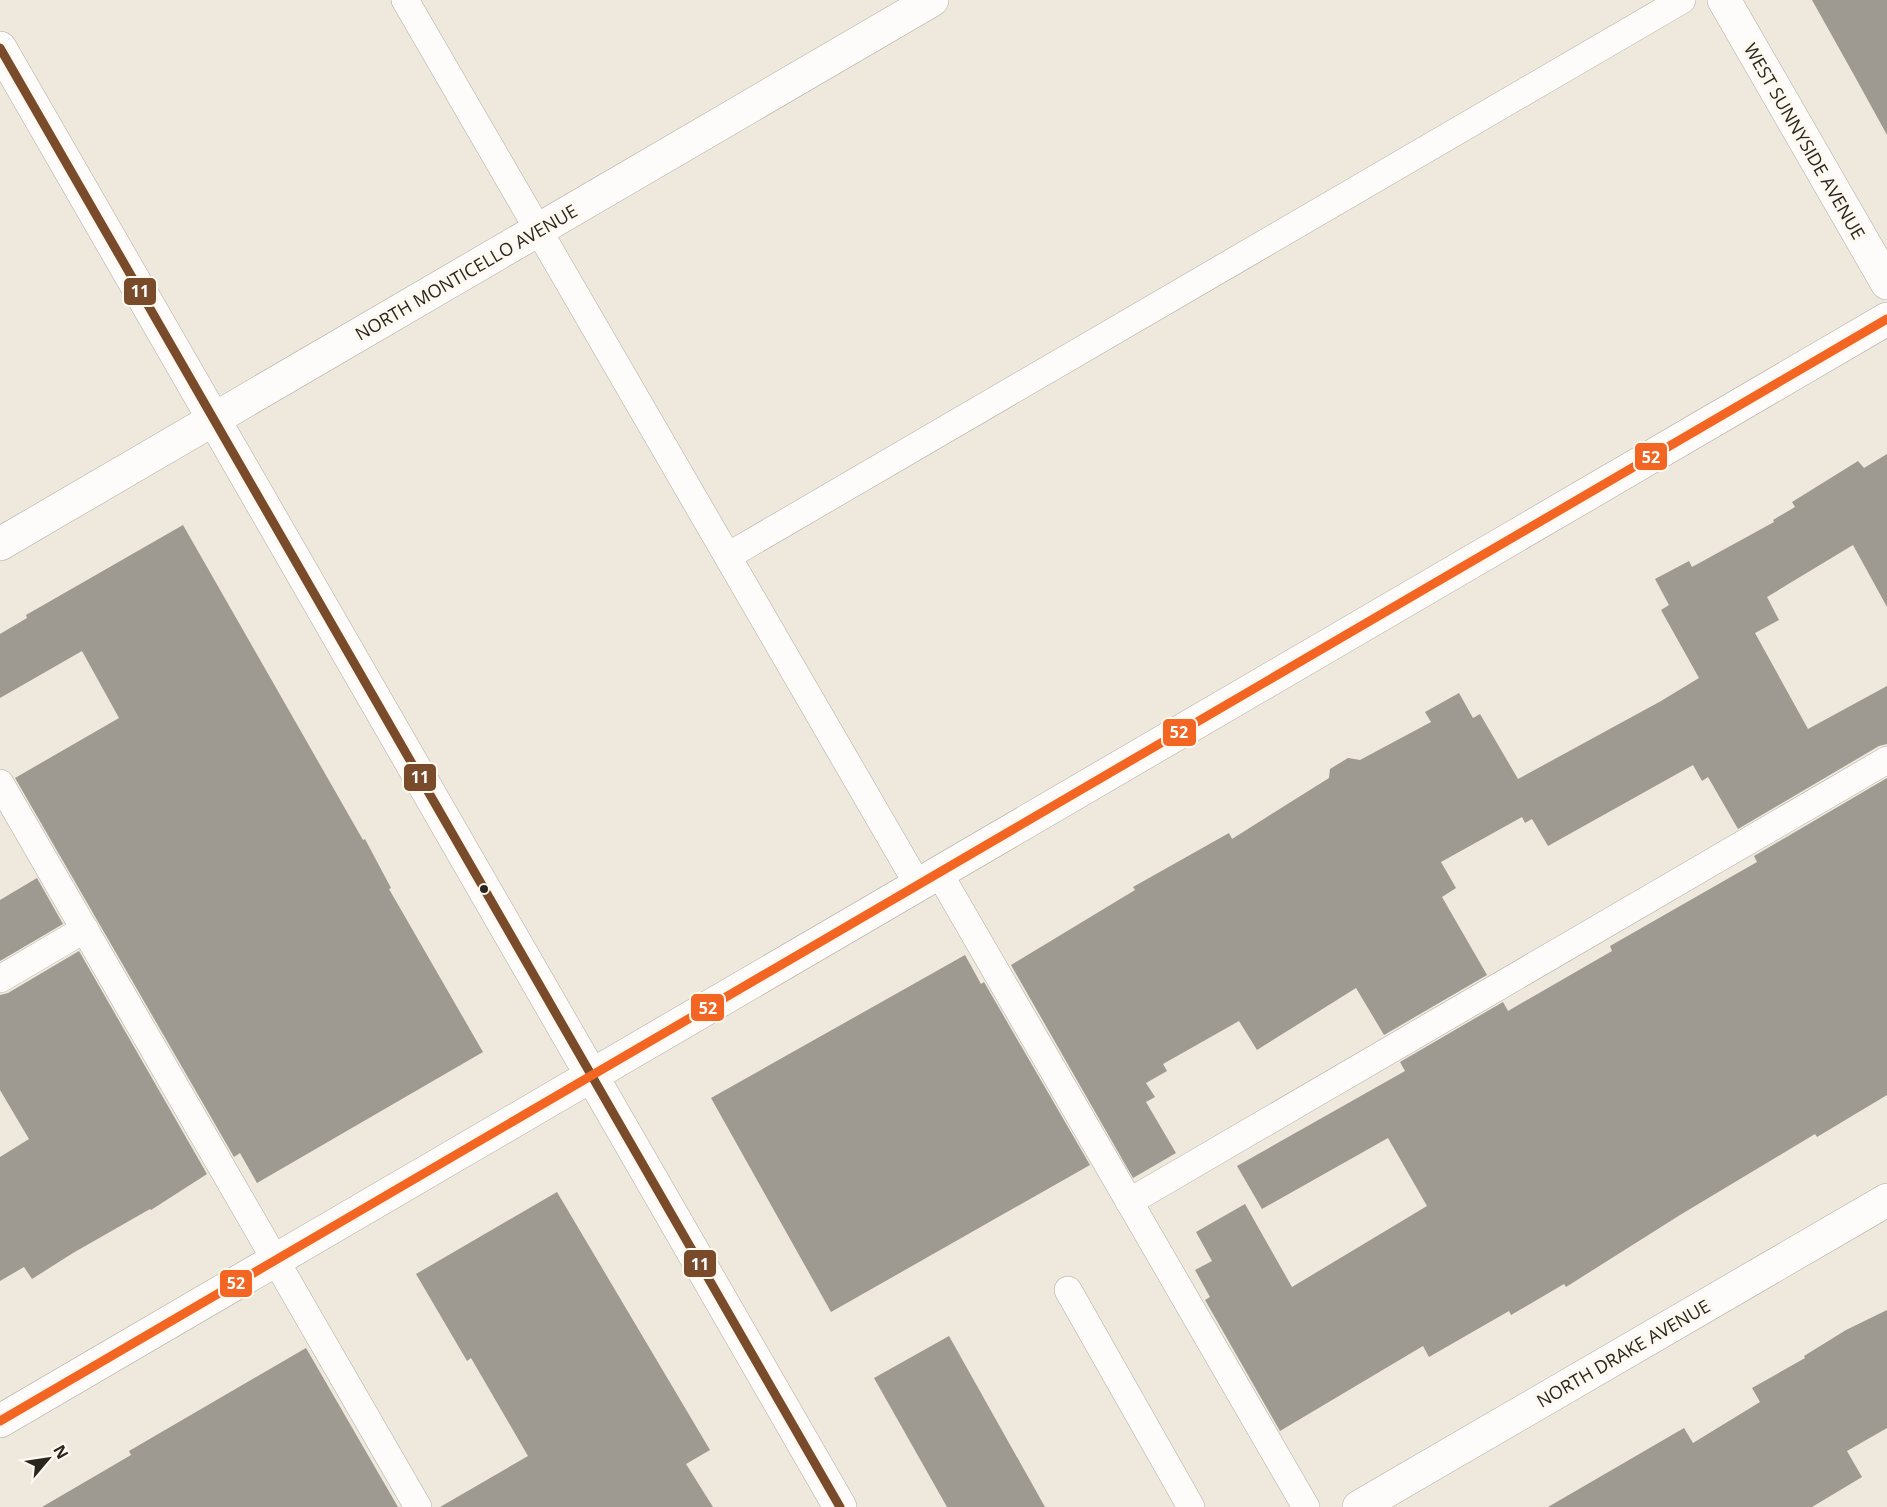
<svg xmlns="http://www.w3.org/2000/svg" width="1887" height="1507" font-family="'Open Sans',sans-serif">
<rect width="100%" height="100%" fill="#efe8dd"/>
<g fill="#9e9991">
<polygon points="1812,0 1887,0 1887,135 1854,75"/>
<polygon points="1887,454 1887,607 1853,545 1767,597 1779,620 1755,633 1808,729 1887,686 1887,744 1879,746 1738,829 1708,777 1702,781 1693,765 1548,846 1532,819 1525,823 1522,817 1441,862 1456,888 1442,897 1487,975 1384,1035 1356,988 1257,1050 1239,1021 1163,1064 1167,1071 1146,1083 1155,1097 1146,1102 1176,1153 1133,1178 1011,965 1135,890 1133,887 1229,833 1232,839 1329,778 1330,769 1348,758 1360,760 1431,722 1425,712 1459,693 1473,718 1480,714 1518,779 1661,701 1699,678 1661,610 1669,605 1655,579 1689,561 1692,567 1774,522 1773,520 1795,507 1792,502 1858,461 1864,468"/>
<polygon points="183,525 363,840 365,839 391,888 389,889 483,1052 257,1183 240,1153 234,1157 15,778 119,718 82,651 0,698 0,634 27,618 26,615"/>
<polygon points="1887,778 1887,1095 1817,1137 1815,1134 1680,1215 1566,1287 1564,1284 1511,1315 1509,1311 1429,1357 1423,1346 1280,1431 1205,1300 1210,1297 1195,1270 1212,1261 1196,1232 1245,1204 1292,1287 1427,1206 1388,1138 1262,1209 1237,1166 1405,1071 1400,1062 1503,1002 1508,1011 1612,951 1610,946 1757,862 1754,856"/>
<polygon points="37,878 63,924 0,961 0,900"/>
<polygon points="79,951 207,1174 151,1210 150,1209 73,1253 32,1279 24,1267 0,1281 0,1157 29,1139 0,1090 0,995 8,993"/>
<polygon points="965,955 981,984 984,982 1090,1165 831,1312 711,1098"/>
<polygon points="557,1192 710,1450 686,1464 713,1507 440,1507 528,1456 471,1358 467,1361 416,1274"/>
<polygon points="1887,1310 1887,1428 1847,1451 1862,1477 1812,1507 1548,1507 1684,1428 1693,1443 1760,1402 1752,1388 1805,1358 1804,1356 1846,1330"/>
<polygon points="949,1336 1045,1507 947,1507 874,1378"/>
<polygon points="306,1348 398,1507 42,1507 131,1455 129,1451"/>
</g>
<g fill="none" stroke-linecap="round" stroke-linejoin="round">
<g stroke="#b0aba2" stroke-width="28">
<g id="service">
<polyline points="405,0 918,885"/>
<polyline points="728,556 1682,0"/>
<polyline points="0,783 418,1507"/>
<polyline points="939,873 1306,1507"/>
<polyline points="0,979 85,929"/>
<polyline points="1129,1202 1887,760"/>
<polyline points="1068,1290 1191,1507"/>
</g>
</g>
<g stroke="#b0aba2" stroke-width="34">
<g id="minor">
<polyline points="1724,0 1887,283"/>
<polyline points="0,544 932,0"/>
<polyline points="0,1421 1887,319"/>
<polyline points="1359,1507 1887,1200"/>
</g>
</g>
<g stroke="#b0aba2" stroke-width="34">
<polyline id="secondary" points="0,48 840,1507"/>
</g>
<use href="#service" stroke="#fdfcfa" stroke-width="27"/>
<use href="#minor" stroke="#fdfcfa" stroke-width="33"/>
<use href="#secondary" stroke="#fdfcfa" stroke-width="33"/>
<g stroke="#fdf8f0" stroke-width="14">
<polyline id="bus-1" points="0,48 840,1507"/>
</g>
<g stroke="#fdf8f0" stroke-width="14">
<polyline id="bus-2" points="0,1421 1887,319"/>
</g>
<use href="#bus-1" stroke="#7a4b2a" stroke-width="9"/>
<use href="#bus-2" stroke="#f26522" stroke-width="9"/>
</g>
<circle fill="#2a261e" stroke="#fdf8f0" stroke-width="2" cx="484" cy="889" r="5"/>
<g text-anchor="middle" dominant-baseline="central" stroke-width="6" stroke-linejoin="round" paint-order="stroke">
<g font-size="18" fill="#2a261e" stroke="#fdf8f0">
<text transform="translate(1805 141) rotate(60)">WEST SUNNYSIDE AVENUE</text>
<text transform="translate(466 272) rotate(-30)">NORTH MONTICELLO AVENUE</text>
<text transform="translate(1623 1353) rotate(-30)">NORTH DRAKE AVENUE</text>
</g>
</g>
<g stroke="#fdf8f0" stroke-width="2">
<rect x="123" y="277" width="34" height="29" rx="6" fill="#7a4b2a"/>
<rect x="1634" y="442" width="34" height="29" rx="6" fill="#f26522"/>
<rect x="1162" y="718" width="35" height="29" rx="6" fill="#f26522"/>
<rect x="403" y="763" width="34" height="29" rx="6" fill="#7a4b2a"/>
<rect x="690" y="993" width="35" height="29" rx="6" fill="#f26522"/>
<rect x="683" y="1249" width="34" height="29" rx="6" fill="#7a4b2a"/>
<rect x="219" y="1269" width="34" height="29" rx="6" fill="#f26522"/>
</g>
<g font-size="16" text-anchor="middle" font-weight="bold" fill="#fff">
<text x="140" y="297">11</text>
<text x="1651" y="463">52</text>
<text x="1179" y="738">52</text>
<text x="420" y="783">11</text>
<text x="708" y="1014">52</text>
<text x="700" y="1270">11</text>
<text x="236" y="1289">52</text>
</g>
<g transform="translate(48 1459) rotate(61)" stroke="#fdf8f0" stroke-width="4.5" paint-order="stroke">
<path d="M0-4.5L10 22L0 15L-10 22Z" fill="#2a261e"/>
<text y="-9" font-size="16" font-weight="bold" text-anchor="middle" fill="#2a261e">N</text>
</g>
</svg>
